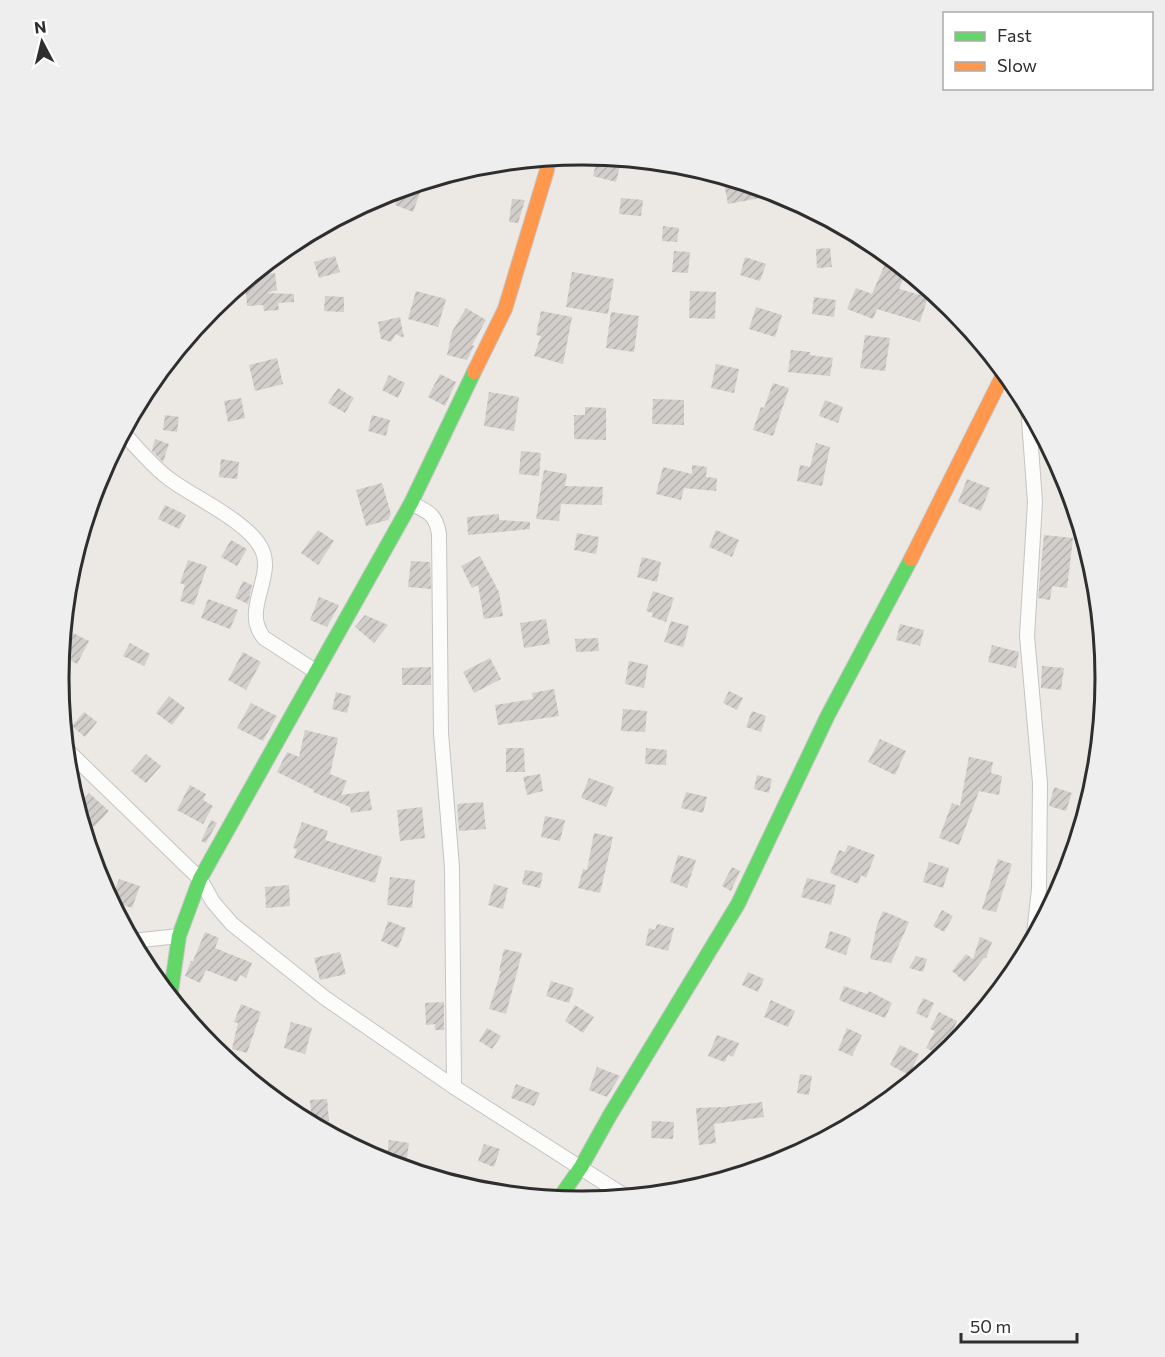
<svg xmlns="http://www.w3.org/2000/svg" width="1165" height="1357" font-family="Commissioner,sans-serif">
<defs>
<pattern id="building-hatch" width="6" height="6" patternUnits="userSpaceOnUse" patternTransform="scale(1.5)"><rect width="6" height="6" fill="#d1cecb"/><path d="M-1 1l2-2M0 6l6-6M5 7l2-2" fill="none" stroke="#b4b1af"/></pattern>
</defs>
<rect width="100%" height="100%" fill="#ece8e4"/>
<g fill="url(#building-hatch)">
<polygon points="597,160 620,166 616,182 593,176"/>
<polygon points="738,181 782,194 728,204 724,183"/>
<polygon points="424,182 413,212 395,205 401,189"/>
<polygon points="621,198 643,200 641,216 619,214"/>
<polygon points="512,199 525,200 518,223 509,222"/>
<polygon points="663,226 679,228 677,242 662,241"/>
<polygon points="830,248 832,267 817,268 816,249"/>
<polygon points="674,251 690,252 688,273 672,272"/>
<polygon points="889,255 907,270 899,289 928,297 920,322 877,309 873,319 847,309 856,288 872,294"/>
<polygon points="335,256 340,272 319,278 314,262"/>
<polygon points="745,257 766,264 760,281 740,275"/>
<polygon points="572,272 614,279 608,314 566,307"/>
<polygon points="275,273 277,290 267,293 294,294 294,302 278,303 279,310 264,311 263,305 247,306 245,281 252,275"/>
<polygon points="416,291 446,299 438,327 408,319"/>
<polygon points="690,291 716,292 715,319 689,318"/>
<polygon points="325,296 344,297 344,312 324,311"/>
<polygon points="814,297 836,300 834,317 812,314"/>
<polygon points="756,307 782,315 775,337 749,329"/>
<polygon points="466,308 486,320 472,345 474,346 467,360 447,355 452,332"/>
<polygon points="541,311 572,317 563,364 534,356 541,336 536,335"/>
<polygon points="611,312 639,316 634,352 606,348"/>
<polygon points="400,317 404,338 396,334 391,342 381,339 378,322"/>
<polygon points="865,335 890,338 885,371 860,368"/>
<polygon points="791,350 810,352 810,355 833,358 830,376 788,372"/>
<polygon points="277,358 283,384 255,391 249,365"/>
<polygon points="716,364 739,369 734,393 711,388"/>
<polygon points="440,374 456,382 445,406 428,397"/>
<polygon points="389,375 405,383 398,398 382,390"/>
<polygon points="773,383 789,388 773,436 753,430 761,407 764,408"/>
<polygon points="338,388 354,398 345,413 328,403"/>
<polygon points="489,392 519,397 514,431 484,426"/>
<polygon points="241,398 245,418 228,422 224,401"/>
<polygon points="653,399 684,400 684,425 652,424"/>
<polygon points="825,400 843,407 838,423 819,416"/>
<polygon points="585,407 606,408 606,440 574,439 574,415 585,415"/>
<polygon points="165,415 179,417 177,432 163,430"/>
<polygon points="372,415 390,420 386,436 368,431"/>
<polygon points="155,439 169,444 163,462 152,451"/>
<polygon points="816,443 830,447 822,486 797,481 800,465 810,467"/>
<polygon points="521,451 541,453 539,476 519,474"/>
<polygon points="221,459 239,462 237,479 219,477"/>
<polygon points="692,465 707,467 706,477 717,478 716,491 684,488 681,500 656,494 663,467 692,474"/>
<polygon points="544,470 567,474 565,486 603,487 602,505 561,504 559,521 536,519"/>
<polygon points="967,479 990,488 981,511 958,502"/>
<polygon points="382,483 391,514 388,520 366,526 356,490"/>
<polygon points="165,505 186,515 179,529 158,519"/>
<polygon points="499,514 499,520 530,522 530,529 468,535 467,517"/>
<polygon points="318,530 334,541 318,565 301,553"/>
<polygon points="716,530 739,540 732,557 709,547"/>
<polygon points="577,533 599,537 596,554 574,550"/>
<polygon points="1044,535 1073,538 1067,588 1052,586 1050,600 1038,598"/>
<polygon points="231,540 247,549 237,566 221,557"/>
<polygon points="480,556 499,592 503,616 484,619 478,585 472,588 461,566"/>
<polygon points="642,557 661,562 657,582 637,577"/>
<polygon points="188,560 207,566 194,605 180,601 185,585 180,583"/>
<polygon points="411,561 430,562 431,589 408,587"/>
<polygon points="243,581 252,585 248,604 235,598"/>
<polygon points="653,591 674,598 666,622 652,617 653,613 646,611"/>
<polygon points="319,597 339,605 327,627 310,620"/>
<polygon points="208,599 238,610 230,629 201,618"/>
<polygon points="365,615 388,625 374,643 355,627"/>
<polygon points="546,619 550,644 524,648 520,623"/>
<polygon points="671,621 689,626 683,647 664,642"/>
<polygon points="900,624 924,630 920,646 896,640"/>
<polygon points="73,633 89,641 77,664 61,655"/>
<polygon points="598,638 599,651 576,652 575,639"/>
<polygon points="130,643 150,654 144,666 123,656"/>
<polygon points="992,645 1019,652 1016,668 988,662"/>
<polygon points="243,652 261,662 246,690 228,680"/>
<polygon points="490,658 501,679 474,693 463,672"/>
<polygon points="629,661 648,665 644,688 625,684"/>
<polygon points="1042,666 1064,668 1061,690 1041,688"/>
<polygon points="431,667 431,685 402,685 402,668"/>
<polygon points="554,689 559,716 498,725 495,705 533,699 532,693"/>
<polygon points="729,691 743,698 737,710 723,703"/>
<polygon points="336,692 351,696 347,713 332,709"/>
<polygon points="169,696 185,708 172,725 156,713"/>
<polygon points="251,703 277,716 263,741 237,728"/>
<polygon points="623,709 647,711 645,732 621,731"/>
<polygon points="752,711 766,716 761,732 746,727"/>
<polygon points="84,712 97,722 85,737 72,726"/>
<polygon points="305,730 338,738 330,774 347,781 341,795 369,791 372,810 351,813 350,807 313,792 314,790 277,772 287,752 299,757"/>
<polygon points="880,739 906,751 895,775 868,762"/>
<polygon points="506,748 524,748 525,772 506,772"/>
<polygon points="646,748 667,750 666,765 645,764"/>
<polygon points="146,754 161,766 146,783 131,771"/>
<polygon points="969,757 993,762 991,773 1002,776 999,795 979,791 959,845 939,838 952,803 960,806"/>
<polygon points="540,774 543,791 527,795 523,777"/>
<polygon points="757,775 772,779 769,793 754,789"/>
<polygon points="589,778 614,787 606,807 581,798"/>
<polygon points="190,785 206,794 203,800 213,806 203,824 177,810"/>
<polygon points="1054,787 1072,793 1066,811 1049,806"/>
<polygon points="686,792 707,797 703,813 681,808"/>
<polygon points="89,793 109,811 94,827 78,813 77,807"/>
<polygon points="483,802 486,829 459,831 457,804"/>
<polygon points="422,807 425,838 400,841 397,810"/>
<polygon points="545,816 565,820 560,841 541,837"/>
<polygon points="211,820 217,823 206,843 201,841"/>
<polygon points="302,822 328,831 325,840 382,857 375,883 294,858 297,849 293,848"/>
<polygon points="594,833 613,837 600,893 578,888 583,869 587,870"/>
<polygon points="848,845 875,855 866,878 861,875 858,884 830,873 839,850 845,852"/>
<polygon points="678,855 696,860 687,888 670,882"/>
<polygon points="998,859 1012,864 996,912 982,909"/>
<polygon points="929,862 949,868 943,888 923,882"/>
<polygon points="732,867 740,871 731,891 722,886"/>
<polygon points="525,870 543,873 540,888 522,884"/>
<polygon points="390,877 415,880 412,908 387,905"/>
<polygon points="807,878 836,885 831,905 801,897"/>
<polygon points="119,879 140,886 132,908 111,901"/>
<polygon points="494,884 508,888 503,909 488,905"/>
<polygon points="289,885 290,906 266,908 265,887"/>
<polygon points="942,910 953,916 944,932 933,926"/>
<polygon points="883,911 909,922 891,963 870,959 877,925"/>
<polygon points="388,921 406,928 398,948 381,941"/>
<polygon points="657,924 674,928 668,951 645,945 649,928 655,930"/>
<polygon points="830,931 851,938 846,955 825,948"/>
<polygon points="205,932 219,938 215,948 252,963 246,978 240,975 237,982 206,970 200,983 185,976 191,961 193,961"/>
<polygon points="980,937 992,942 986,958 984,958 965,982 952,971 966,954 973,959"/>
<polygon points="504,949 522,953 506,1014 489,1009 501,971 499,971"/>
<polygon points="340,952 346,974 320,980 314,958"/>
<polygon points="916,956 927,959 923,972 909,968"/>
<polygon points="748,972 764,979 758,992 742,985"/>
<polygon points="551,981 574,988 569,1003 546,996"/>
<polygon points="844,986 867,994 869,991 892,1003 885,1018 839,1000"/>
<polygon points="923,998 934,1003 927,1018 916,1013"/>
<polygon points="771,1000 795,1011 788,1027 764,1017"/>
<polygon points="444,1002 444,1030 435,1030 435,1024 426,1025 425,1003"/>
<polygon points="241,1004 261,1012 247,1053 232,1049 238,1023 234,1022"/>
<polygon points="575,1005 594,1017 583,1033 565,1021"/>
<polygon points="939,1012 957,1021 951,1035 961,1039 944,1057 926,1048 935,1031 930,1029"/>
<polygon points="291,1022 312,1028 305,1054 284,1048"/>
<polygon points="487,1028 501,1036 492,1049 479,1041"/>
<polygon points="847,1028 862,1035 852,1056 838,1050"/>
<polygon points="717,1035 739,1043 733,1057 728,1055 725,1062 708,1056"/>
<polygon points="900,1045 919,1054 909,1075 890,1065"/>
<polygon points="597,1067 620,1076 607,1097 589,1090"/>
<polygon points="800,1074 812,1076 809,1095 797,1093"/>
<polygon points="516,1084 540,1093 534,1106 511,1098"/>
<polygon points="327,1099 329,1121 312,1122 310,1100"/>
<polygon points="762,1102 764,1117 714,1124 716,1143 699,1145 696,1108 725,1107"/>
<polygon points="652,1121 674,1122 673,1139 651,1138"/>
<polygon points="389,1140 409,1143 405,1170 390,1165 391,1157 387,1157"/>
<polygon points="484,1144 500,1149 494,1167 478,1161"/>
</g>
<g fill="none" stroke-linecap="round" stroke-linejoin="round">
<g stroke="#c5c4c5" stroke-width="16">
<g id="street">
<polyline points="1028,406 1035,502 1027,636 1040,783 1039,889 1033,943"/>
<path d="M123,433C137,447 151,465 168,478C193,497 245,520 260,546C278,575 240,609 264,638L315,671"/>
<path d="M411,503C428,512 436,514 439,534L441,733L452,867L454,1087"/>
<polyline points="65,748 200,879 213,902 232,924 325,998 454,1087 628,1198"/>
<polyline points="132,941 179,936"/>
</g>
</g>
<g stroke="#c5c4c5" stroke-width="16">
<g id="fast">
<polyline points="170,998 179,936 200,879 411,503 474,372"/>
<polyline points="558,1200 581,1167 610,1115 738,904 828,715 911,559"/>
</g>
</g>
<g stroke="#c5c4c5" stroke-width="16">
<g id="slow">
<polyline points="474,372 505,309 547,170 548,158"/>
<polyline points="911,559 1005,371"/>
</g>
</g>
<use href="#street" stroke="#fcfcfb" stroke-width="14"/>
<use href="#fast" stroke="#63d668" stroke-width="14"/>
<use href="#slow" stroke="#ff974d" stroke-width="14"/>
</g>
<path d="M0 0H1165V1357H0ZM69 678a513 513 0 1 1 1026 0a513 513 0 1 1-1026 0Z" fill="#eee" fill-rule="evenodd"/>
<path fill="none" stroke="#2e2e2e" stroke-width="3" d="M69 678a513 513 0 1 1 1026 0a513 513 0 1 1-1026 0Z"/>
<rect x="943" y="12" width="210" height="78" fill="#ffffff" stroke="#ababab" stroke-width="1.5"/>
<rect x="955" y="32" width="30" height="9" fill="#63d668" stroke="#ababab" stroke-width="1.5"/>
<text x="997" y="42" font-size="18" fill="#2e2e2e">Fast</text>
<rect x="955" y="62" width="30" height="9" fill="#ff974d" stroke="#ababab" stroke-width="1.5"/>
<text x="997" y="72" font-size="18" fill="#2e2e2e">Slow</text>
<g transform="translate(42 42) rotate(353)" stroke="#ffffff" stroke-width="4.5" paint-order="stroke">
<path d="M0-4.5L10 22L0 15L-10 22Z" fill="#2e2e2e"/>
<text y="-9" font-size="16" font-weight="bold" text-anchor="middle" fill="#2e2e2e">N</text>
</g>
<path d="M961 1333v9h116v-9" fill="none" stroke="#2e2e2e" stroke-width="3"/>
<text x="970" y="1333" font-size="18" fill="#2e2e2e" stroke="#ffffff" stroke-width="4.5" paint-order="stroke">50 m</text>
</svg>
